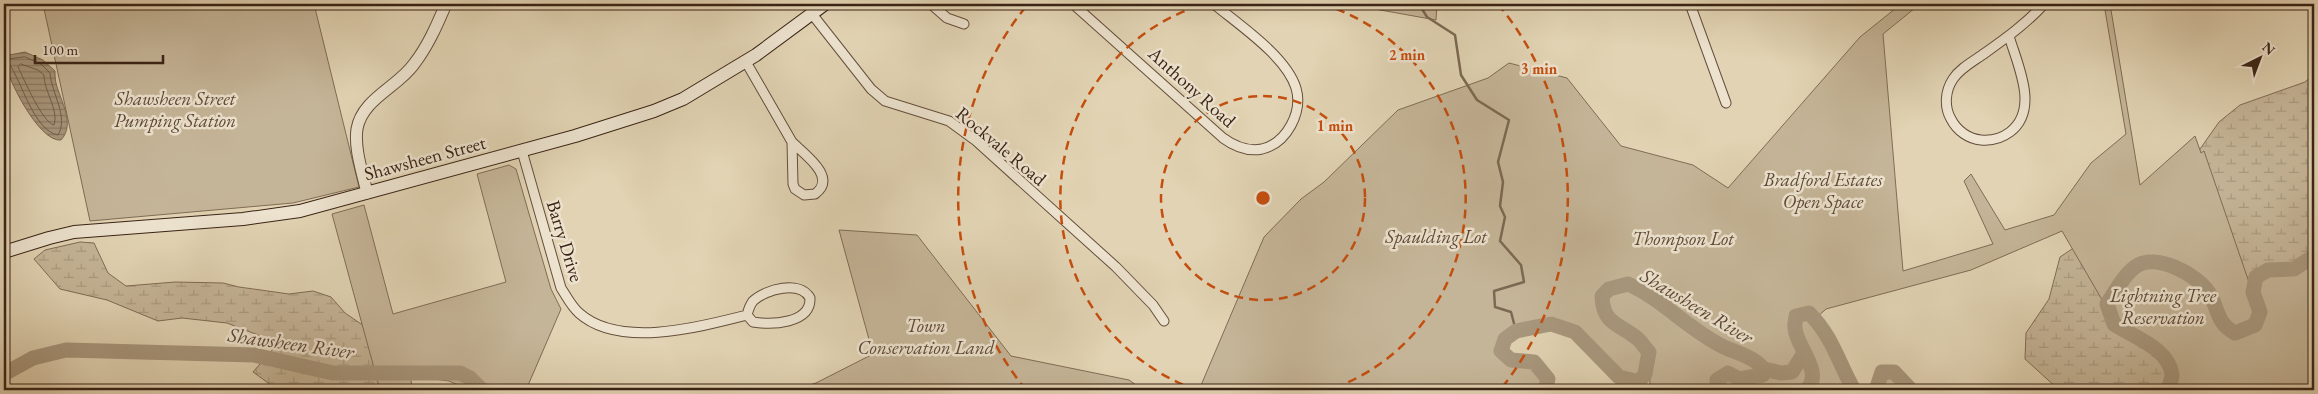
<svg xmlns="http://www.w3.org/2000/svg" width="2318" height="394" font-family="'EB Garamond',serif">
<defs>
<pattern id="wetland-marsh" width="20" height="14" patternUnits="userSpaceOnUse" patternTransform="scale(1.25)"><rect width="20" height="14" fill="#c5b598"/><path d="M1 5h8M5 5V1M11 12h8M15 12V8" fill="none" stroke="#aa9b82"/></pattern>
<pattern id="water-rules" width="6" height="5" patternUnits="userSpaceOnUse" patternTransform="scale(1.25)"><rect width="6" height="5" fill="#a8977d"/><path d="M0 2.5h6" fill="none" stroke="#8a7b65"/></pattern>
</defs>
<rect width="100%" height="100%" fill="#e1d3b3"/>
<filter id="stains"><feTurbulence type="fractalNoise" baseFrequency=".004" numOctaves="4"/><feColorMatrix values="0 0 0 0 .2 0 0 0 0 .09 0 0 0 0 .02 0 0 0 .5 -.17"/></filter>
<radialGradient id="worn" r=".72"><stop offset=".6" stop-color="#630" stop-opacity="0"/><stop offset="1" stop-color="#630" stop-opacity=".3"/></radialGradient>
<g fill="url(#wetland-marsh)" stroke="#806c56">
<polygon points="2314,74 2314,329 2174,390 2059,390 2025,359 2026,333 2049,299 2060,257 2096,233 2193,159 2219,122 2240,105 2305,82"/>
<polygon points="80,242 94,243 108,273 126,286 175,282 223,283 239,287 289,294 313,291 331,297 345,313 367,328 389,390 278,390 253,372 274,348 258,335 227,323 182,318 158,321 107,300 60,289 34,259 45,250"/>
</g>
<g fill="#c5b598" stroke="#806c56">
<polygon points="43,4 314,4 359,187 293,203 90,221"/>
<polygon points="1345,4 1437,4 1436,20 1347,4"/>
<path d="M1901,4H1920L1883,34L1903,271L1993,244L1964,181L1971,174L2005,230L2054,215L2091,163L2126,134L2104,4H2110L2140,185L2195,136L2201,153L2204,151L2252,291L2256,277L2268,270L2294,269L2314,256V390H2167C2169,386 2172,379 2172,375C2169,348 2133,337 2114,324L2108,308V310L2062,231L1971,270L1826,309L1815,319C1834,339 1841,366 1854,390H1650C1649,372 1654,348 1635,338C1647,351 1651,362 1638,377C1594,370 1577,313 1527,331C1518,334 1511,338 1506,346L1513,362C1520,364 1523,362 1529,363C1544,363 1547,378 1545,390H1199L1264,237L1301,199L1324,182L1398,110L1488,78L1509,63L1567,78L1621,146L1693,165L1728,188L1860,37Z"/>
<polygon points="509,165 516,169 551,289 561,309 526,390 469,390 449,381 410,376 413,390 380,390 332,214 364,205 393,314 506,282 477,174"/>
<polygon points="839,230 917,235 1011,356 1129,380 1143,390 792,390 816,383 873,354"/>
<polygon points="1882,372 1894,372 1904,381 1909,390 1876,390"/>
</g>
<path fill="url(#water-rules)" stroke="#7c6953" d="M25,52L43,60L55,71C55,75 55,79 56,83C60,100 76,124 61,140C39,143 4,74 4,56Z"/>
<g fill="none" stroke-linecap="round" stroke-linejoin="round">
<g stroke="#715d49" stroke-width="1">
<path d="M25,57L41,64L50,73C51,92 69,117 58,135C33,130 22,81 8,62L10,59Z"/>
<path d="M21,64L38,70L44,75C44,91 59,110 54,125C42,122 24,79 18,67Z"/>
</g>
<polyline stroke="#7c6953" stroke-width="2.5" points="1419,4 1427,17 1455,35 1461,75 1477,100 1509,120 1498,162 1503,182 1500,206 1505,217 1500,241 1521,265 1524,282 1494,291 1495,307 1511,312 1516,331"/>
<g stroke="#a8977d" stroke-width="15">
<polyline points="1764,369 1781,373 1792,372 1804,353"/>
<polyline points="4,374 33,358 66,350 254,355 333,373 460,373 470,378 482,390"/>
<path d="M1545,390L1548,379L1534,362L1511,360L1501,351L1505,339L1516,331L1551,324L1575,332L1619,377L1639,382L1645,374L1649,352C1645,348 1642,343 1638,339C1619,323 1603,325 1602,296L1609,289L1628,284C1662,299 1688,329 1722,346C1736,353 1756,357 1765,371L1763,375L1739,379L1728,373L1717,380L1718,390"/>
<path d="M1806,390C1825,373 1796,347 1795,328C1794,325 1796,320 1796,316L1809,313C1833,337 1838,362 1854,390"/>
<polyline points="1876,390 1882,372 1894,372 1911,390"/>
<path d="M2167,390C2169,386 2172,379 2172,375C2169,348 2133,337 2114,324L2107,304C2115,292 2123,276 2135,267C2155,252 2197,274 2209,293C2219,309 2216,323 2235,333L2255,325L2260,312L2253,292L2256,277L2268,270L2294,269L2314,256"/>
</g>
<g stroke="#644f3c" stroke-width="11">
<g id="minor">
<polyline points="931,4 947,18 964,24"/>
<path d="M1073,4L1223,138C1234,146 1247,152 1262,149C1287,143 1303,112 1296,88C1286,56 1239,25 1214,4"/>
<polyline points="1690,4 1726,103"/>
<polyline points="2243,4 2250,4"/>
<polyline points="812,14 871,89 885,101 949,121 975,140 1116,267 1153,305 1164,321"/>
<path d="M2009,36C2017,64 2040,109 2010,132C2002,138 1992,141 1981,140C1969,139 1957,131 1951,119C1944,107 1945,91 1953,79C1960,68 1974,61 1985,53C2006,38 2027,23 2044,4"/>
<path d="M746,62L792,142L793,184L795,189L804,195L815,194C838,177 804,154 792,142"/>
<path d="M522,151L561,288C567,297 571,306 579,313C619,349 700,327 747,315L753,322C771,325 811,324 810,298C800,280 766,289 753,301C750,305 748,311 747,315"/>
</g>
</g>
<g stroke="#644f3c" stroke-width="13">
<path id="tertiary" d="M367,193C363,174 354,149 357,129C362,99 398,87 414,64C428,46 437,25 446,4"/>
</g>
<g stroke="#3a2315" stroke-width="14">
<polyline id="secondary" points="4,252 49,238 74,232 243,219 300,211 575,136 654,111 683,99 756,55 825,4"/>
</g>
<use href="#minor" stroke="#ece2ce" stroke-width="9"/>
<use href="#tertiary" stroke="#ece2ce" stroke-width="11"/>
<use href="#secondary" stroke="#ece2ce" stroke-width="12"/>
</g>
<g fill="none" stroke="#c54e0e" stroke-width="2.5" stroke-dasharray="9 6">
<circle cx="1263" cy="198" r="102"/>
<path d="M1197 390A203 203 0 0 1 1204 4M1322 4A203 203 0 0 1 1329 390"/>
<path d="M1026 390A305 305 0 0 1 1028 4M1498 4A305 305 0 0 1 1500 390"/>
</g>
<g text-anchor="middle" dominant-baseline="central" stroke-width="5" stroke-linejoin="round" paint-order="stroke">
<g font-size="19" fill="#3a2315" stroke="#ece2ce">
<text transform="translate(1192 87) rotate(42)">Anthony Road</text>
<text transform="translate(1001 146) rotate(40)">Rockvale Road</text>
<text transform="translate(425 158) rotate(-15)">Shawsheen Street</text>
<text transform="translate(565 241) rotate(73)">Barry Drive</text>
</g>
<g font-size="19" font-style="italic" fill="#5d4836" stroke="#ece2ce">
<text x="175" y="98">Shawsheen Street<tspan x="175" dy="22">Pumping Station</tspan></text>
<text x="1823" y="179">Bradford Estates<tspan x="1823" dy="22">Open Space</tspan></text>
<text x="1436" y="236">Spaulding Lot</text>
<text x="1683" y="238">Thompson Lot</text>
<text x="2163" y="295">Lightning Tree<tspan x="2163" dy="22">Reservation</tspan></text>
<text x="926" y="325">Town<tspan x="926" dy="22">Conservation Land</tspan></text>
</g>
<g font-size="20" font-style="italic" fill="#5b4634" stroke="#ece2ce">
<text transform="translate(1697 306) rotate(31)">Shawsheen River</text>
<text transform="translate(291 343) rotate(8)">Shawsheen River</text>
</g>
</g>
<circle cx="1263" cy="198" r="8" fill="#c54e0e" stroke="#ece2ce" stroke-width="2.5"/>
<g font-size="15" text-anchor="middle" font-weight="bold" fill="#c54e0e" stroke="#ece2ce" stroke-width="5" stroke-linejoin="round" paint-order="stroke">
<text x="1407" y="60">2 min</text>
<text x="1539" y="74">3 min</text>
<text x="1335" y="131">1 min</text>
</g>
<rect width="2318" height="394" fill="none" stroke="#e1d3b3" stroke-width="20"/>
<rect x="5" y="5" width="2308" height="384" fill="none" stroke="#3a2315" stroke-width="2.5"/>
<rect x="10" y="10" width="2298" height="374" fill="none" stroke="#3a2315"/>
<g transform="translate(2260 58) rotate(42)" stroke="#ece2ce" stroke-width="4" paint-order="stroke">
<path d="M0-4L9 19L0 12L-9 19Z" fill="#3a2315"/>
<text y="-8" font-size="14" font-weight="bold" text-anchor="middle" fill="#3a2315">N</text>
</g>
<path d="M35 55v8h128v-8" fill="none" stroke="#3a2315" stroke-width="2.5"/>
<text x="42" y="55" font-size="15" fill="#3a2315" stroke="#ece2ce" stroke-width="4" paint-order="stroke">100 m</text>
<rect width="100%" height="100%" filter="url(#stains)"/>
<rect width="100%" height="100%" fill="url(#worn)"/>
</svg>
